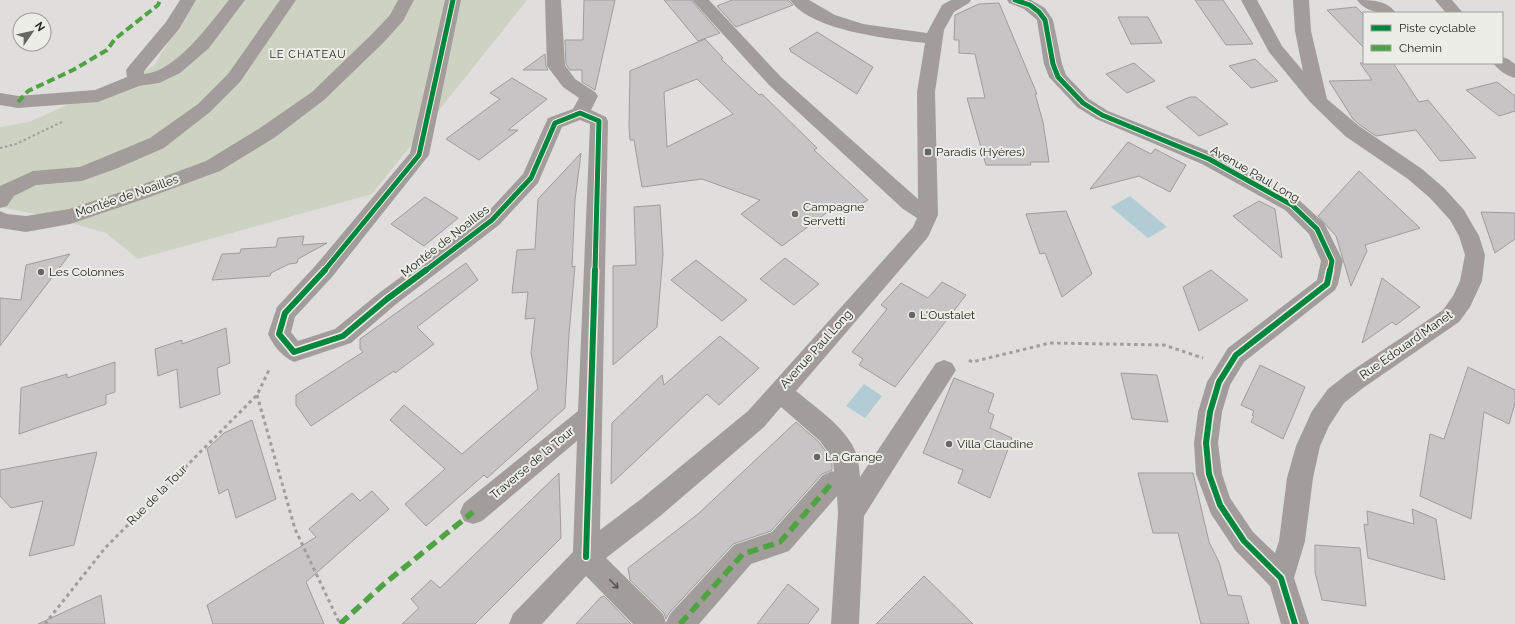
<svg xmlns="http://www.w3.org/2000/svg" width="1515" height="624" font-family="Raleway,sans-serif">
<rect width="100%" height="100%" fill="#dfdedc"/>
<polygon fill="#cdd2c3" points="193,0 527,0 372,194 138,259 106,233 50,217 0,207 0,127 29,122 154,66"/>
<g fill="#b1ccd4">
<polygon points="1130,196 1167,227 1148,238 1111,207"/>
<polygon points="864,384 882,396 865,418 846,406"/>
</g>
<g fill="#c6c4c4" stroke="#9e9c9c" fill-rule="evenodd">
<polygon points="584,0 615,0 595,90 582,82 582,70 570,70 566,64 565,40 583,40"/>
<polygon points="664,0 691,0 720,33 698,41"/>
<polygon points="732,0 788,0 793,5 736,27 717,6"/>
<polygon points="1195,0 1223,0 1253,44 1226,45"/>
<polygon points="999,3 1037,94 1035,94 1043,122 1049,162 1030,162 1031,165 986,165 967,98 985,98 975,54 959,53 959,40 954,40 955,15 979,4"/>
<polygon points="1356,7 1364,15 1364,48 1327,10"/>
<polygon points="1118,17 1148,17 1162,43 1131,44"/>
<polygon points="817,32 873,67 857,94 790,51 791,50 789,49"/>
<path d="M705,39L723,58L721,59L759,95L762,94L817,148L814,150L868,200L848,212L837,205L782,246L741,214L760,200L702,179L642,187L634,140H630L629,126L630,71ZM697,79L733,114L667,147L664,92Z"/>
<polygon points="545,54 546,66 548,70 523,70"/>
<polygon points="1255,59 1278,81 1251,88 1229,66"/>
<polygon points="1134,63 1155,81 1127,93 1106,74"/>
<polygon points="1360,63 1393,63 1419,102 1428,100 1476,158 1440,161 1416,130 1376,136 1360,125 1353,119 1329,81 1372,80"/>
<polygon points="512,78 547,99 508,130 518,130 479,160 446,139 500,99 490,93"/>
<polygon points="1497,82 1515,96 1515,111 1499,116 1466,90"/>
<polygon points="1190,97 1196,97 1228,124 1199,136 1166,107"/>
<polygon points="1128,142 1151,154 1155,149 1186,165 1170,192 1139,176 1090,189"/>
<polygon points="581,153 575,200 572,267 575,266 569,334 565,408 487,478 484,475 426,526 405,504 445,469 390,420 404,405 462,454 538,389 531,353 535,318 525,319 528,292 512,293 517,250 535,249 538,199"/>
<polygon points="1359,171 1420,228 1365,245 1367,251 1351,286 1336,236 1318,216"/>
<polygon points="425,197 458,218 424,246 391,224"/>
<polygon points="1259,201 1275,209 1282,258 1233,216"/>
<polygon points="660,205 663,254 657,327 613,365 613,266 636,265 634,207"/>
<polygon points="1066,211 1092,274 1062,297 1045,253 1040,254 1026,214"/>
<polygon points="1481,212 1515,213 1515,239 1495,253"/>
<polygon points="304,236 302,245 327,243 298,259 297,263 289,264 271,273 270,276 212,280 222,254 240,253 241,249 276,247 278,238"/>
<polygon points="70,254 18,322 0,346 0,298 21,300 26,265"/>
<polygon points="785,258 819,284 794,305 760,279"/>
<polygon points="696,260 747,300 722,321 671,280"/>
<polygon points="466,263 478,280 417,327 434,344 395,373 394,371 311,426 296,405 296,395 363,352 360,349 360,339"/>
<polygon points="1211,270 1248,300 1199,331 1183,287"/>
<polygon points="1382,278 1420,307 1396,325 1392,322 1362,343"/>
<polygon points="942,282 966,295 895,387 859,365 863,359 852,352 887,309 881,305 901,283 928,298"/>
<polygon points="226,328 230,363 217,368 220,394 180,408 177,369 158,376 155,349 182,340 182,344"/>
<polygon points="720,336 759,368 719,405 707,394 611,484 612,423 662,375 664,385"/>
<polygon points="115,362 115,392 106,395 106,404 19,434 21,388 67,374 67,378"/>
<polygon points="1260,365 1305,387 1283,439 1251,422 1254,416 1252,415 1254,411 1241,405"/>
<polygon points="1468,367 1515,390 1515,403 1509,424 1484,412 1471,519 1420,496 1430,434 1444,439"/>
<polygon points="1121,373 1157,375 1168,422 1132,419"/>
<polygon points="954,378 994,394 988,412 994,415 990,428 1012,438 990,498 958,483 963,470 923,453"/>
<polygon points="252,420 276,499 236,518 228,489 219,494 207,449 224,433"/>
<polygon points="796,422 819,442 832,460 832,470 822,474 771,531 733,544 669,613 666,619 664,613 630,580 628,568 698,514"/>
<polygon points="97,452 74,545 29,556 43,501 11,508 0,496 0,470"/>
<polygon points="559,473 561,538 475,624 402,624 419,608 411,599 431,580 440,588"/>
<polygon points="1138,473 1193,473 1209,542 1219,562 1228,595 1241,596 1249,624 1201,624 1178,533 1153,533"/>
<polygon points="372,491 389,509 306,582 324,624 213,624 207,605 316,537 309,529 352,493 360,501"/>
<polygon points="1412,509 1436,519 1445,580 1368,558 1364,524 1368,525 1367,511 1414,524"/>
<polygon points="1315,545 1360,548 1366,606 1322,600 1315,572"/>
<polygon points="924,576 973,624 876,624"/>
<polygon points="788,584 819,609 808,624 757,624"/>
<polygon points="101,595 105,624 38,624"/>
<polygon points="604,596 631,624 576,624 601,597"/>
</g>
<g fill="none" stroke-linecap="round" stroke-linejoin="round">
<polyline stroke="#a09e9c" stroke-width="2" stroke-dasharray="2.5 2.5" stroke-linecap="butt" points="0,148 16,144 64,121"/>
<g stroke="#a09e9c" stroke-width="3" stroke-dasharray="3.5 3.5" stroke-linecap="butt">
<polyline points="969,360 972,362 1050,343 1164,345 1203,358"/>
<polyline points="257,395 295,529 340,624"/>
<polyline points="45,624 105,548 257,395 270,368"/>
</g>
<g fill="#a29d9b" fill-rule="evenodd">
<path d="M180,0H196L179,29L144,71V74C176,72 210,23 229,0H245L209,48L180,73L159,83L139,86L98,102L18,108L0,105V93L18,96L95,90L127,77L126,70L129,66L166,22Z"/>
<polygon points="280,0 296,0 240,82 210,112 164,148 118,168 82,181 36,185 14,196 7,206 0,208 0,186 33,171 80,167 150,138 198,104 228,74"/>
<polygon points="398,0 414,0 403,21 384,42 324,100 274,138 220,171 147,198 70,224 26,232 0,228 0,211 7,214 26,216 69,209 133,188 206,161 260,128 312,92 372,34 390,15"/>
<path d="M445,0H461L429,155L332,277L295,317L291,332L298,341L335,329L379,293L485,215L523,174L548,118L573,109L579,98L563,87L547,66L545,0H561L565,65L575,79L595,92L598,96L591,110L606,117L608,121L600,530L641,499L748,411L913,227L917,218L903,209L769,85L692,0H709L781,77L918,199L917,92L925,43C890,39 811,31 790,0H809L835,15L863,24L927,33L942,5L951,0H971L969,3L954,12L944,30L935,92L938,215L928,237L796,391C815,407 850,430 857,456C859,462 859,470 860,477L936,363L944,360L952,363L956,370L864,516L859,624H831L838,513L837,496L789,551L751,564L699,624H633L586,576L542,624H509L513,614L573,552L577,441L482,521L473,524L464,521L460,512L464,503L578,411L590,124L580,120L562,127L538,183L499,225L395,305L351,343L294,362C282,357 273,345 268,334L277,307L316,265L410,153ZM781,407L820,441L833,459L834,472L832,471L823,475L772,532L734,545L670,614L666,623L663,614L606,558L659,517L764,427Z"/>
<polygon points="1007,0 1031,0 1045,8 1053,20 1062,64 1066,75 1089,99 1108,111 1216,154 1299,200 1324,223 1343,261 1338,284 1335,290 1244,362 1230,385 1222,412 1218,443 1222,474 1230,498 1253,532 1275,553 1279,541 1287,478 1296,446 1312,411 1328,389 1347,374 1443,310 1453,296 1460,281 1465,255 1459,236 1450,220 1430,198 1408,179 1345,136 1310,102 1269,52 1241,0 1257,0 1282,46 1303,71 1295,31 1293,0 1309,0 1311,31 1327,99 1359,126 1422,169 1444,188 1464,210 1479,236 1485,255 1482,281 1470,307 1459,322 1363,388 1344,403 1329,426 1320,446 1313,478 1305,541 1294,578 1309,624 1281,624 1270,586 1235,550 1211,514 1196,474 1194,443 1198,412 1207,382 1228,348 1317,280 1321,261 1309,234 1285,210 1202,164 1096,119 1077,107 1049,77 1044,64 1037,20 1024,9 1009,3"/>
<path d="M1357,0C1371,0 1387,0 1396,13C1382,13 1366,13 1357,0Z"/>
<polygon points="1435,0 1452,0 1463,13 1446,13"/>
<path d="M1502,57L1508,59L1515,64V78C1507,76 1498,70 1493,63H1502Z"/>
</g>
<polyline stroke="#50a342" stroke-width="4" stroke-dasharray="8 4" stroke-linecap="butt" points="18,102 28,91 73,70 107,50 115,39 158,5 160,0"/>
<g stroke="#50a342" stroke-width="5.5" stroke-dasharray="11 5.5" stroke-linecap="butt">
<polyline points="340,624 384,584 473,512"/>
<polyline points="680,624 743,554 780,542 832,483"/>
</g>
<g stroke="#edede8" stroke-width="7">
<g id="cycleway-far1">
<polyline points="1015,0 1030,5 1039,12 1045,20 1053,64 1058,77 1083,103 1102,115 1209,159 1292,205 1317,229 1332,261 1330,271"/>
<polyline points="324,271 419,155 453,0"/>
<polyline points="425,271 492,220 531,178 555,123 580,113 599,121 595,271"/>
</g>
</g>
<g stroke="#edede8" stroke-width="9">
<g id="cycleway">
<polyline points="325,270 285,313 279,334 294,352 343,336 387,299 426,270"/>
<polyline points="586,557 595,270"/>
<polyline points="1295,624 1281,578 1244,541 1220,505 1209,474 1206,443 1210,412 1219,382 1236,355 1327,284 1330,270"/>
</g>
</g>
<use href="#cycleway-far1" stroke="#00873e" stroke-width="5"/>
<use href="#cycleway" stroke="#00873e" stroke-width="6"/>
</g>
<defs><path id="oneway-shaft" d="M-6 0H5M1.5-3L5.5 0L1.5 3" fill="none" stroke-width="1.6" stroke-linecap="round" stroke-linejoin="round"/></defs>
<use stroke="#585654" href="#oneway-shaft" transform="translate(614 584) rotate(45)"/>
<g fill="#676664" stroke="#edede8" stroke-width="1.5">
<rect x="924" y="148" width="8" height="8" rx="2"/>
<circle cx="795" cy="214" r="4"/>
<circle cx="41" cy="272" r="4"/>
<circle cx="912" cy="315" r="4"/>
<circle cx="949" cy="444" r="4"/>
<circle cx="817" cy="457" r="4"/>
</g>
<g text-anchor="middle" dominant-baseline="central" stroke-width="4" stroke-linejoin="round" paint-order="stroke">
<g font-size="11" letter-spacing="1" fill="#262624" stroke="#edede8">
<text x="308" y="54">LE CHATEAU</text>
</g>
<g font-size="12" fill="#262624" stroke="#edede8" text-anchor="start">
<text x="936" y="152">Paradis (Hyères)</text>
<text x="803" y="207">Campagne<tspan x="803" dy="14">Servetti</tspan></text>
<text x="49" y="272">Les Colonnes</text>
<text x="920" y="315">L'Oustalet</text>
<text x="957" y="444">Villa Claudine</text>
<text x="825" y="457">La Grange</text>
</g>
<g font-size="12" fill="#262624" stroke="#edede8">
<text transform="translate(1255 174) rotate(30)">Avenue Paul Long</text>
<text transform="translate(127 196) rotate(-19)">Montée de Noailles</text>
<text transform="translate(445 241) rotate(-38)">Montée de Noailles</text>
<text transform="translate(1406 345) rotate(-35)">Rue Edouard Manet</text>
<text transform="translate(816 349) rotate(-48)">Avenue Paul Long</text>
<text transform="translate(532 463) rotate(-40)">Traverse de la Tour</text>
<text transform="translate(157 495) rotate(-45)">Rue de la Tour</text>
</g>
</g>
<rect x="1363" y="12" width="140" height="52" fill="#edede8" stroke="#9d9d9a"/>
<rect x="1371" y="25" width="20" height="6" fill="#00873e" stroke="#9d9d9a"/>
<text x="1399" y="32" font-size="12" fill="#262624">Piste cyclable</text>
<rect x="1371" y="45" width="20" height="6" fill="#50a342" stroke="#9d9d9a"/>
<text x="1399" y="52" font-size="12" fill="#262624">Chemin</text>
<g transform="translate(32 32) rotate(56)"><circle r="19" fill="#edede8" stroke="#9d9d9a"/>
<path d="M0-3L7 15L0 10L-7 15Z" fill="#676664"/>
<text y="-6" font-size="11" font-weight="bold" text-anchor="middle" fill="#262624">N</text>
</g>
</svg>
